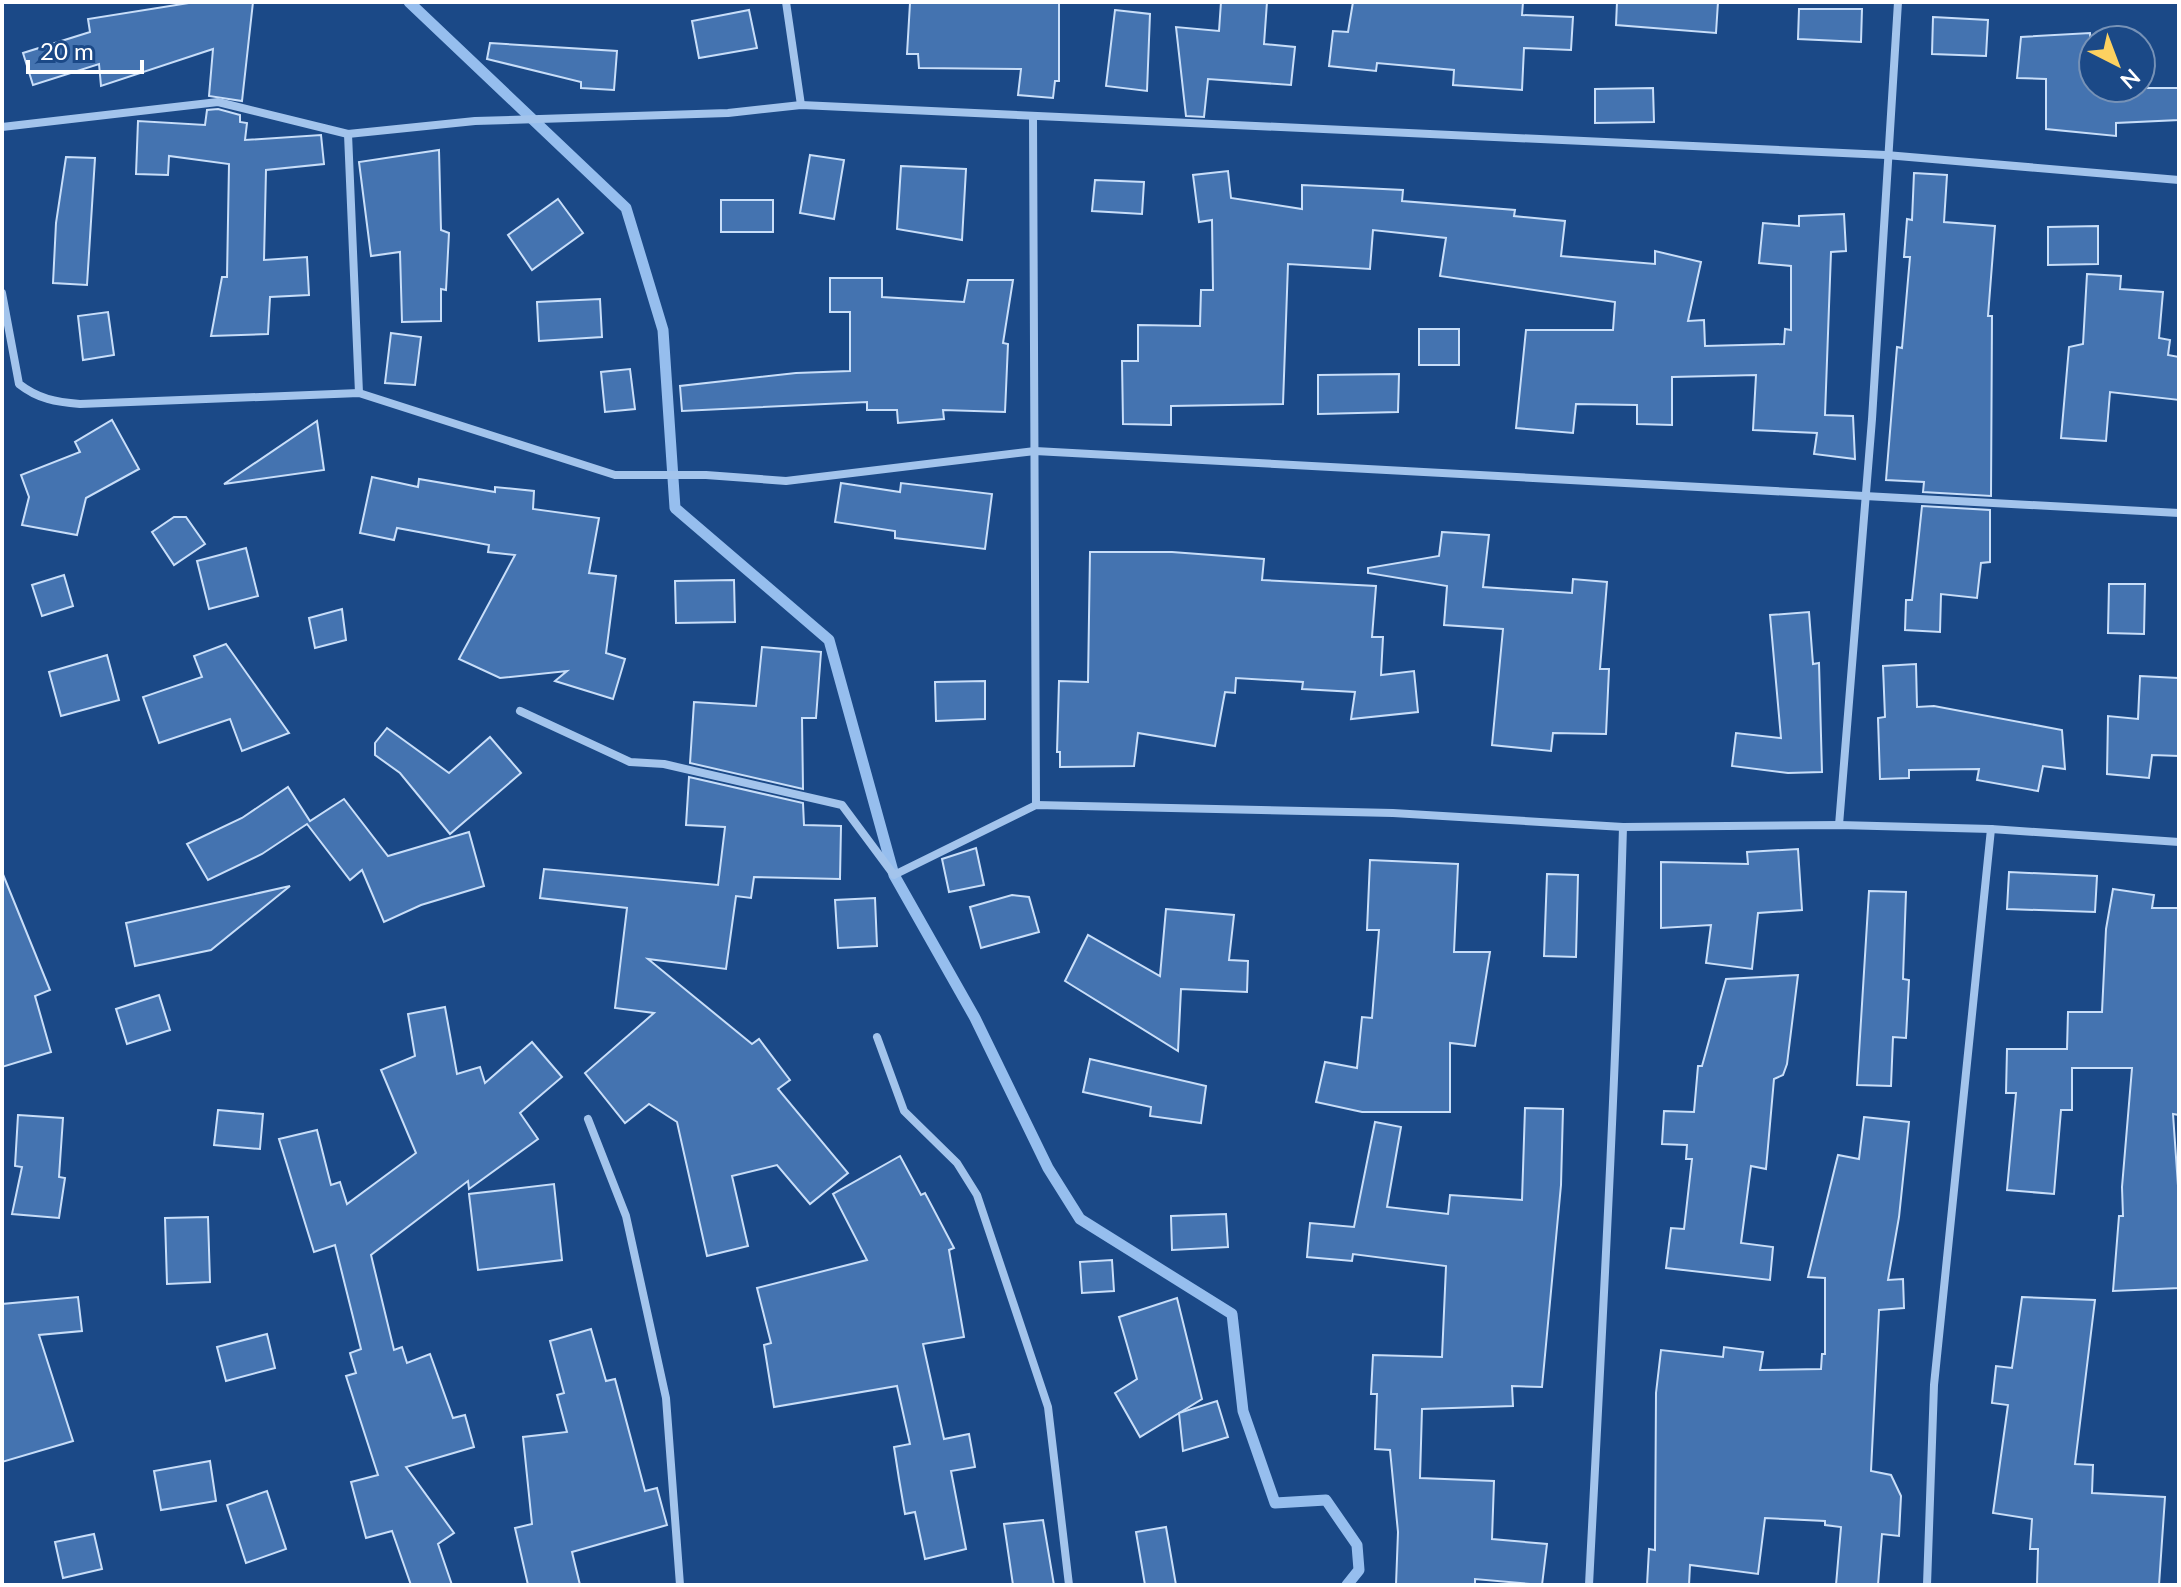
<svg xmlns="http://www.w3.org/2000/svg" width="2181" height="1587" font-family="Lato,sans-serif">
<rect width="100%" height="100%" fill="#1b4987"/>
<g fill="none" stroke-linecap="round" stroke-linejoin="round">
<polyline stroke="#96beee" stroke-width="11" points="409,2 626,208 663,330 675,508 829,640 894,875 975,1018 1048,1168 1080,1219 1232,1314 1243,1411 1275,1503 1326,1500 1357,1545 1359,1570 1347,1585"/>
</g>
<g fill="#4473b0" stroke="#c8def9" stroke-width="2">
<polygon points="195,2 253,2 242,101 209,96 213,49 101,86 99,64 33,85 23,53 90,32 88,19"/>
<polygon points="940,2 1059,2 1059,81 1055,81 1053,98 1018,95 1021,69 919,68 918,54 907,54 910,3"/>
<polygon points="1221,2 1267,2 1264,44 1295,47 1291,85 1208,79 1204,117 1186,116 1176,27 1219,31"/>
<polygon points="1353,2 1523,2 1522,15 1573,17 1571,50 1524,48 1522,90 1453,85 1454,70 1377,63 1376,71 1329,66 1333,31 1348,32"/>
<polygon points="1617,2 1718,2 1716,33 1616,25"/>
<polygon points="1799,9 1862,9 1861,42 1798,39"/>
<polygon points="749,10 757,48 699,58 692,21"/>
<polygon points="1115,10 1150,14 1147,91 1106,86"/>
<polygon points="1933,17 1988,20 1986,56 1932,54"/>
<polygon points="2090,33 2093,88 2179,88 2179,120 2116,123 2116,136 2046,129 2046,79 2017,78 2021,37"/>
<polygon points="490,43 617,51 614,90 581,88 581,82 487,59"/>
<polygon points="1653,88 1654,122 1595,123 1595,89"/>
<polygon points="218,109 240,115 240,122 247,123 245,140 321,135 324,164 266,170 264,260 307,257 309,295 270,297 268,334 211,336 222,277 227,277 229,164 169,156 168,175 136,174 138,121 205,125 207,110"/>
<polygon points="439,150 441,230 449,233 446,290 441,289 441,321 402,322 400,252 371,256 359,162"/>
<polygon points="810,155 844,160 834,219 800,213"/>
<polygon points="66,157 95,158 87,285 53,283 56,223"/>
<polygon points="901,166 966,169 962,240 897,229"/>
<polygon points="1228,171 1231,198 1302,209 1302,185 1403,190 1402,201 1515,210 1514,216 1565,221 1561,256 1655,264 1655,251 1701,262 1688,321 1704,320 1705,346 1784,344 1785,329 1791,330 1791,266 1759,263 1763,223 1799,226 1799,216 1844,214 1846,251 1831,252 1825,415 1853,416 1855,459 1814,454 1817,433 1753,430 1756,375 1672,377 1672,425 1637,424 1637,405 1576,404 1573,433 1516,428 1526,330 1613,330 1615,302 1440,276 1446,238 1373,230 1370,269 1288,264 1283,404 1171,406 1171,425 1123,424 1122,361 1138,361 1138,325 1200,326 1201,290 1213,290 1212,220 1199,222 1193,175"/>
<polygon points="1914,173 1947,175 1944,222 1995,226 1988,316 1992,316 1991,496 1923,492 1924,482 1886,480 1897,347 1902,348 1910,257 1904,257 1907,219 1912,220"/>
<polygon points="1095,180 1144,182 1142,214 1092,211"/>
<polygon points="558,199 583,233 532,270 508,235"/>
<rect x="721" y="200" width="52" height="32"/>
<polygon points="2098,226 2098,264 2048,265 2048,227"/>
<polygon points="2087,274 2121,276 2120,289 2163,292 2159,338 2170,340 2168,355 2179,357 2179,400 2110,392 2106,441 2061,438 2069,347 2083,344"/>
<polygon points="830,278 882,278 882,297 964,302 968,280 1013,280 1003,343 1008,344 1005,412 943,410 944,419 898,423 897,410 867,410 867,402 682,411 680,386 796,373 850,371 850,312 830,312"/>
<polygon points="600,299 602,337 539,341 537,302"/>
<polygon points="108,312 114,355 83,360 78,316"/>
<rect x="1419" y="329" width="40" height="36"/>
<polygon points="391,333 421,337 415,385 385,383"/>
<polygon points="630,369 635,409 605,412 601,372"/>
<polygon points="1399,374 1398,412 1318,414 1318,375"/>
<polygon points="112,420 139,469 86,498 77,535 22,525 29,497 21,475 80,452 75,442"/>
<polygon points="317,421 324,470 224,484"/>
<polygon points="372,477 418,487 419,479 495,492 495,487 534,491 533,509 599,518 589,573 616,576 606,653 625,659 613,699 555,681 567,671 500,678 459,659 515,555 488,552 489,545 397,528 394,540 360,533"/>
<polygon points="841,483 900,492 901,483 992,494 985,549 895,538 895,531 835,522"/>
<polygon points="1922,506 1990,510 1990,562 1981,563 1977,598 1941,594 1940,632 1905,630 1906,600 1912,600"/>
<polygon points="174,517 186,517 205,544 174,565 152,532"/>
<polygon points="1442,532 1489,535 1483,587 1572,593 1573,579 1607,582 1600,669 1609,669 1606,734 1553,733 1551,751 1492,745 1503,629 1444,625 1447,586 1368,573 1368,568 1439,556"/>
<polygon points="246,548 258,596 209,609 197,561"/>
<polygon points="1090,552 1172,552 1264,559 1262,580 1376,586 1372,637 1383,637 1381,675 1414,671 1418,712 1351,719 1355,692 1302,689 1303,682 1236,678 1235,693 1225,692 1215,746 1138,733 1134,766 1060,767 1060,752 1057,752 1059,681 1088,682"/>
<polygon points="64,575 73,606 42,616 32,585"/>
<polygon points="734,580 735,622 676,623 675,581"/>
<polygon points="2109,584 2145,584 2144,634 2108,633"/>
<polygon points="342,609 346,640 315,648 309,618"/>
<polygon points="1809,612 1813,664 1819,663 1822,772 1788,773 1732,766 1736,733 1781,738 1770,615"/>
<polygon points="226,644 289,733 242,751 230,719 159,743 143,697 202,677 194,656"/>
<polygon points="762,647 821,652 816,718 802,718 803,789 690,763 694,702 756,706"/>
<polygon points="107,655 119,700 61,716 49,672"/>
<polygon points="1916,664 1917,707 1934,706 2062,730 2065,769 2043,766 2038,791 1977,780 1979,769 1909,770 1909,778 1880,779 1878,718 1885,717 1883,666"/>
<polygon points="2140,676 2178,678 2179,756 2152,755 2149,778 2107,774 2108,716 2138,719"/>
<polygon points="985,681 985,719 936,721 935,682"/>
<polygon points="387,728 449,773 490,737 521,773 450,834 400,773 375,755 375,743"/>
<polygon points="689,777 803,803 804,825 841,826 840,879 754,877 751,898 736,896 726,969 648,959 752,1044 759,1039 790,1080 778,1089 848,1173 810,1204 777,1165 732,1176 748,1246 707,1256 677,1122 649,1104 625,1123 585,1073 654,1013 615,1008 627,908 540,898 544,869 718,885 725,827 686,825"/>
<polygon points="288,787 310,821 344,799 388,856 469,832 484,886 421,905 384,922 362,870 350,880 307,824 262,854 208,880 187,844 242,818"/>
<polygon points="976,848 984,885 949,892 942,859"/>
<polygon points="1798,849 1802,910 1758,913 1752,969 1706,963 1711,925 1661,928 1661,862 1748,864 1747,852"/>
<polygon points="1370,860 1458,864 1454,952 1490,952 1475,1046 1450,1043 1450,1112 1362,1112 1316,1102 1325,1062 1357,1068 1362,1017 1372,1018 1379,930 1367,930"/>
<polygon points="2,872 50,990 35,996 51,1052 2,1067"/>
<polygon points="2009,872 2097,876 2095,912 2007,909"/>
<polygon points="1547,874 1578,875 1576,957 1544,956"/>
<polygon points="290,886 211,950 135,966 126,923"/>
<polygon points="2113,889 2154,895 2152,908 2179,908 2179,1115 2173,1114 2179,1200 2179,1288 2113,1291 2119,1216 2123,1216 2122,1187 2132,1068 2072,1068 2072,1110 2061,1110 2054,1194 2007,1190 2016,1093 2006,1093 2007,1049 2067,1049 2068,1012 2102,1012 2106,929"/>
<polygon points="1869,891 1906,892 1903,979 1909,980 1906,1038 1893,1037 1891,1086 1857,1085"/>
<polygon points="1012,895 1029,897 1039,932 981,948 970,907"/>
<polygon points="875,898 877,946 838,948 835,900"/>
<polygon points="1166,909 1234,915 1229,960 1248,961 1247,992 1181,989 1178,1051 1065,981 1088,935 1160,976"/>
<polygon points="1798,975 1787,1064 1783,1075 1774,1079 1766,1169 1751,1166 1741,1243 1773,1247 1770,1280 1666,1268 1671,1228 1684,1229 1692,1159 1686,1159 1687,1145 1662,1144 1664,1111 1694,1112 1698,1066 1702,1066 1726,979"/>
<polygon points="159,995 170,1030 127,1044 116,1009"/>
<polygon points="445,1007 457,1074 480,1067 485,1083 532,1042 562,1077 520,1113 538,1139 469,1189 468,1181 371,1255 394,1350 402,1347 407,1363 430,1354 453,1418 465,1415 474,1447 406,1467 454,1533 438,1544 452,1585 411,1585 392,1531 366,1538 351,1482 378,1475 346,1376 356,1373 350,1353 361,1349 335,1245 314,1252 279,1139 317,1130 331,1185 340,1182 347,1204 416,1153 381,1070 415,1056 408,1014"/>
<polygon points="1090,1059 1206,1086 1201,1123 1150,1116 1151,1107 1083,1092"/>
<polygon points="1525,1108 1563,1109 1561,1185 1542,1387 1512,1386 1513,1406 1422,1409 1420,1478 1494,1481 1492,1539 1547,1544 1542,1585 1475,1579 1475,1584 1396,1585 1398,1532 1390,1450 1375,1449 1377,1394 1371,1394 1373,1355 1442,1357 1446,1266 1353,1254 1352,1261 1307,1257 1310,1223 1354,1227 1375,1122 1401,1127 1387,1207 1448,1214 1450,1195 1522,1200"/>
<polygon points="218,1110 263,1114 260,1149 214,1145"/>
<polygon points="18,1115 63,1118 59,1177 65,1178 59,1218 12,1214 22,1167 15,1166"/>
<polygon points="1864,1117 1909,1122 1899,1217 1888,1280 1903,1279 1904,1308 1879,1310 1871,1471 1891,1475 1901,1496 1899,1536 1882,1534 1878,1585 1836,1585 1841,1527 1825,1525 1825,1521 1765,1518 1758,1574 1690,1565 1689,1585 1647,1585 1649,1549 1655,1550 1656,1393 1661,1350 1723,1357 1724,1347 1763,1352 1760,1370 1821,1369 1822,1354 1825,1354 1825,1278 1808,1277 1838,1155 1859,1159"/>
<polygon points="900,1156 921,1195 925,1193 954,1248 949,1250 964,1337 923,1344 944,1439 969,1434 975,1467 951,1471 966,1549 925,1559 915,1512 905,1514 899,1479 894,1447 910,1444 897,1386 774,1407 764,1345 771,1343 757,1288 867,1260 833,1194"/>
<polygon points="554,1184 562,1260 478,1270 469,1194"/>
<polygon points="1226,1214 1228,1247 1172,1250 1171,1216"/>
<polygon points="208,1217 210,1282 167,1284 165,1218"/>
<polygon points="1112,1260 1114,1291 1082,1293 1080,1262"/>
<polygon points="78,1297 82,1331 39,1335 73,1441 2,1462 2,1304"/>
<polygon points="2022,1297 2095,1300 2075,1464 2093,1465 2092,1493 2165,1497 2159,1585 2037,1584 2038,1549 2030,1549 2032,1519 1993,1513 2008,1405 1992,1403 1996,1366 2012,1368"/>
<polygon points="1177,1298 1202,1399 1140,1437 1115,1393 1137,1379 1119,1317"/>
<polygon points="591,1329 606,1381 615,1379 645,1491 657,1488 667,1525 572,1552 580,1585 528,1585 515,1528 532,1524 523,1437 567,1432 557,1395 564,1393 550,1341"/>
<polygon points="267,1334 275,1368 226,1381 217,1347"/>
<polygon points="1217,1401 1228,1437 1183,1451 1179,1413"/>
<polygon points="210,1461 216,1501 161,1510 154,1471"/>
<polygon points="267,1491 286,1549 246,1563 227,1505"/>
<polygon points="1043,1520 1054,1585 1013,1585 1004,1524"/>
<polygon points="1166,1527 1176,1585 1145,1585 1136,1532"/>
<polygon points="94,1534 102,1569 63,1578 55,1542"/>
</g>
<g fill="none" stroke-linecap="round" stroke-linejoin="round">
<g stroke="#a3c4ec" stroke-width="8">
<polyline points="786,2 801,105"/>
<polyline points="1033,118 1036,805"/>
<polyline points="2,127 218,102 348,134 475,121 728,113 801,105 1886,155 2179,180"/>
<polyline points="348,134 359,393"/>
<path d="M2,293L19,384C38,399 56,402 80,404L359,393L615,475H706L786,481L1035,451L2179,513"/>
<polyline points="520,711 630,762 664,764 842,805 894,875 1036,805 1393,813 1623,827 1839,825 1991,829 2179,842"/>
<polyline points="1839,825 1872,419 1898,2"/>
<polyline points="877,1037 904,1111 957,1163 977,1195 1048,1407 1069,1585"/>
<polyline points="588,1119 626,1216 666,1398 680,1585"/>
<path d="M1589,1585C1602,1332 1616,1080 1623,827"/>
<polyline points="1927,1585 1934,1385 1991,829"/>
</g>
</g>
<rect width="2181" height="1587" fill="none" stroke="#ffffff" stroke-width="8"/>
<g transform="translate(2117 64) rotate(138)"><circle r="38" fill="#1b4987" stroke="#7692b7" stroke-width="2"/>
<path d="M0-6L14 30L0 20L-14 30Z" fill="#fdd160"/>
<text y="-12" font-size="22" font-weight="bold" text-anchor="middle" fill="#ffffff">N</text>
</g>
<path d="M28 60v12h114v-12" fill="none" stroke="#ffffff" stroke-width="4"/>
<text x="40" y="60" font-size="24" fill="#ffffff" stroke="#1b4987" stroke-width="6" paint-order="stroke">20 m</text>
</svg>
